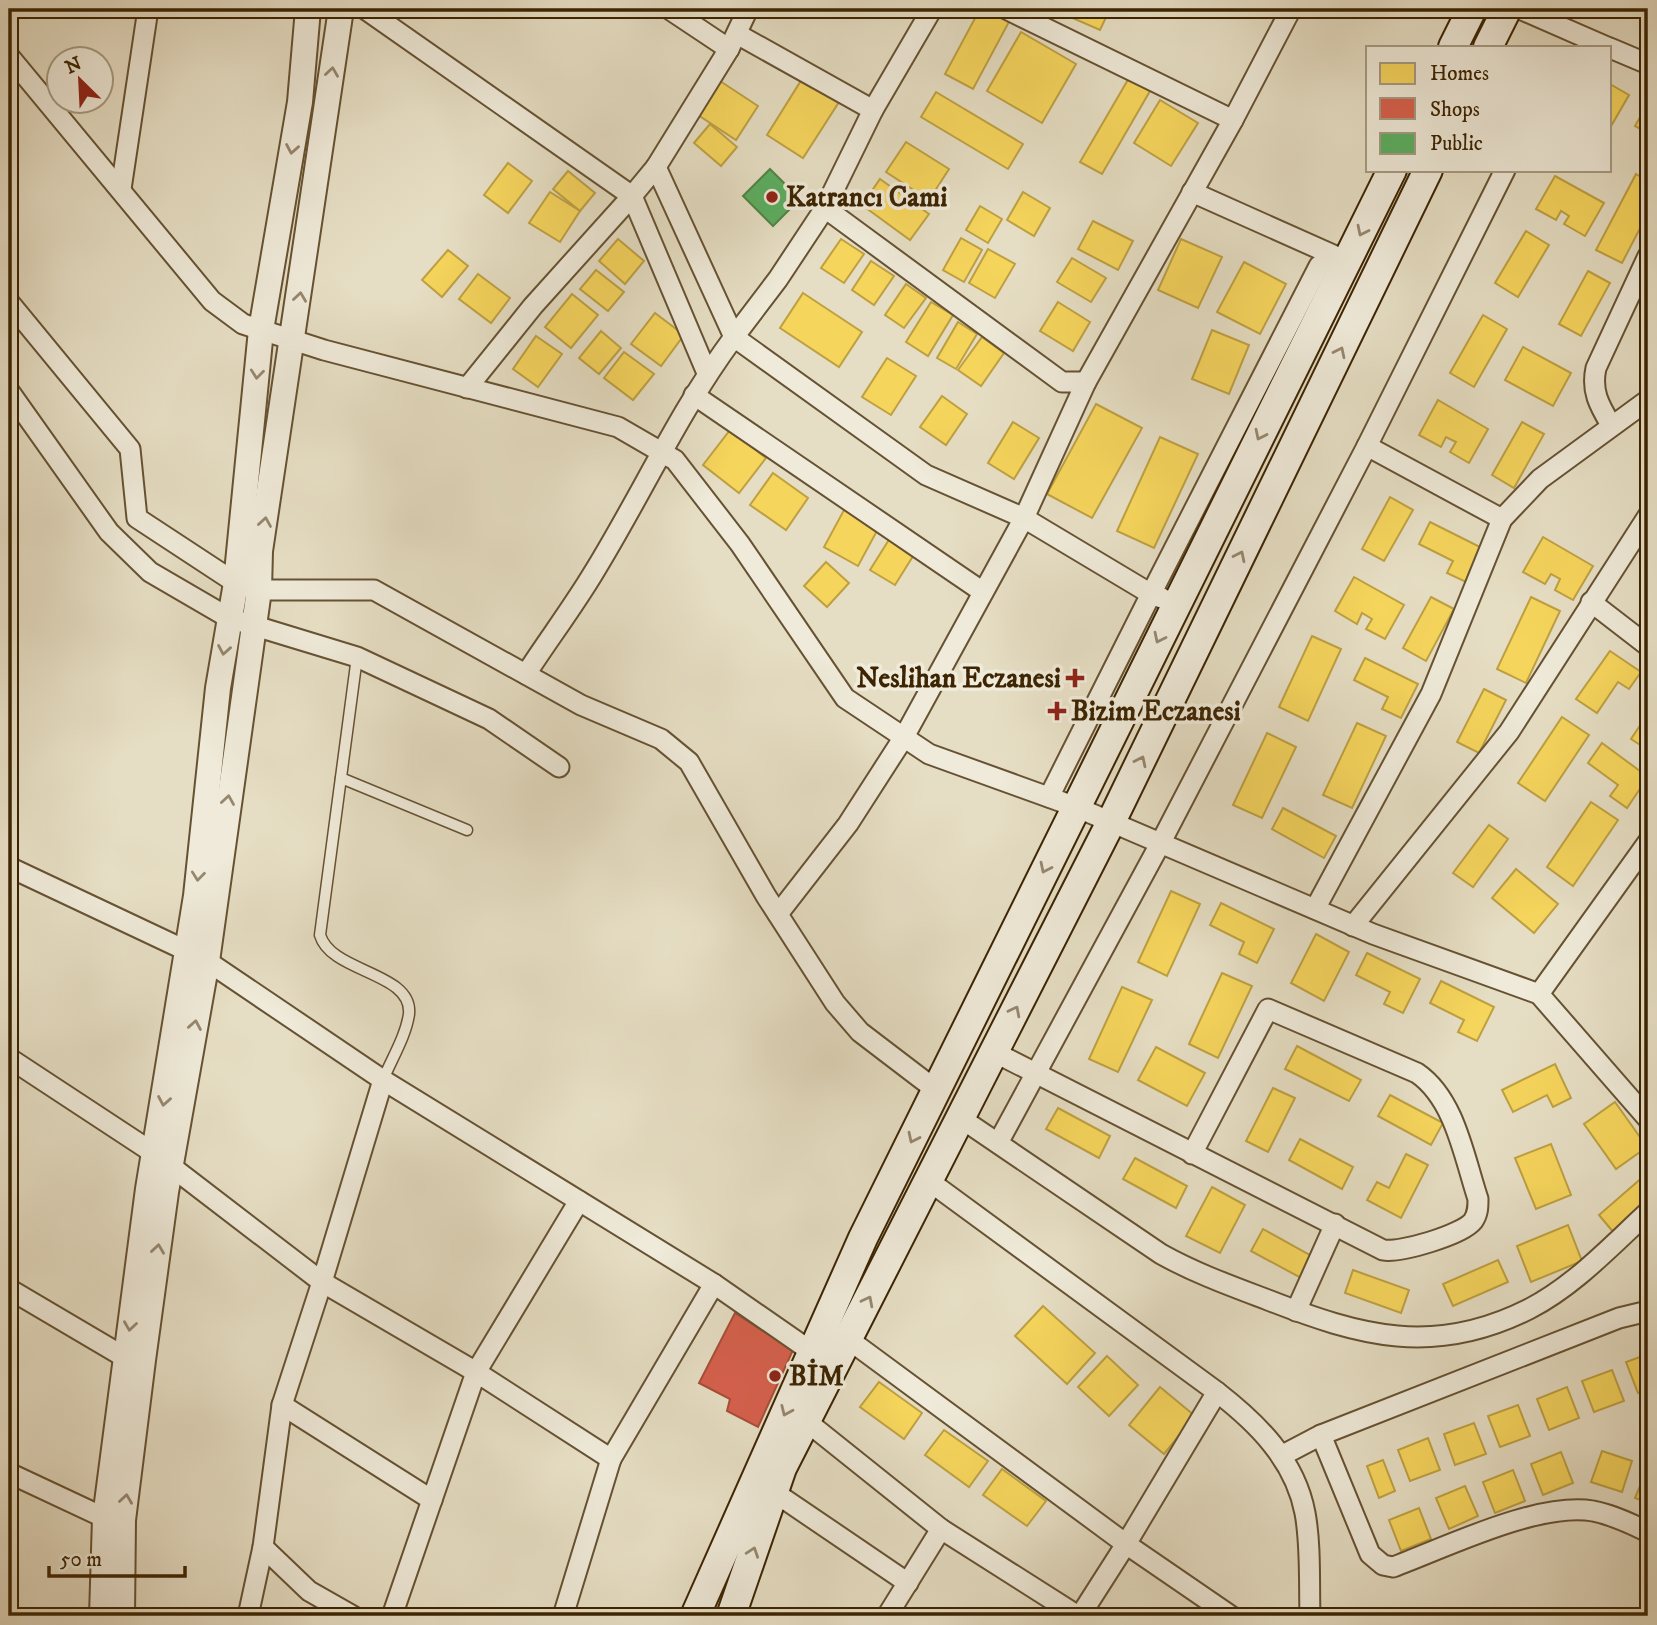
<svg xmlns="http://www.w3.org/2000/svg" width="1657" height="1625" font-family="'IM FELL DW Pica',serif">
<rect width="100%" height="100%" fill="#e6dec4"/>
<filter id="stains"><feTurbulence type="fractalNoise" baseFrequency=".00286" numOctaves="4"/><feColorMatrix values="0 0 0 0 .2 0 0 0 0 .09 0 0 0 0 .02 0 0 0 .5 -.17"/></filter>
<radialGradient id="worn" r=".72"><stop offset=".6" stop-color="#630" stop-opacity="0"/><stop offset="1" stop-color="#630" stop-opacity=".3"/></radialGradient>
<g fill="#f6d55c" stroke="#bea041" stroke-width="2">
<polygon points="980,9 989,9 1010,20 973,89 945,74"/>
<polygon points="1052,9 1110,9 1100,30"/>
<polygon points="1021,32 1076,64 1042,123 987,91"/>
<polygon points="1129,78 1150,91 1102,174 1080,162"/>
<polygon points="802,79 839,102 803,158 767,135"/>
<polygon points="720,81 758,106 736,140 698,115"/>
<polygon points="1610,84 1629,95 1610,128"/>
<polygon points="936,92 1023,144 1008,169 921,117"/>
<polygon points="1160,100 1198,123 1171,166 1134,143"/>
<polygon points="1648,103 1648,133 1635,126"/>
<polygon points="710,124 737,147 721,166 694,143"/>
<polygon points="906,142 949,169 929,200 886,172"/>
<polygon points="508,163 532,181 508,213 484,195"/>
<polygon points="568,171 595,193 580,211 553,189"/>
<polygon points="1636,174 1648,181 1648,213 1622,263 1596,250"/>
<polygon points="1555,176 1604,203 1585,236 1564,224 1569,216 1561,211 1556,220 1536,209"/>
<polygon points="880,179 929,214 910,240 862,205"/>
<polygon points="550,192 580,211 560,242 529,223"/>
<polygon points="1023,192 1050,208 1034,236 1007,220"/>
<polygon points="980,206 1002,219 988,243 966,230"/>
<polygon points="1093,221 1133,241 1118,270 1078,249"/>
<polygon points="1526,231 1549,245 1518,297 1495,283"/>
<polygon points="961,238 982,250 964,282 943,270"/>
<polygon points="618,239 644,261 625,284 599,261"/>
<polygon points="841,239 864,254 844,283 821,268"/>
<polygon points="1181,239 1222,257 1198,308 1158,290"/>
<polygon points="988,249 1015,264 995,298 969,283"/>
<polygon points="448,250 468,266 442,297 422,280"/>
<polygon points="1072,258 1106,278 1091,302 1057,282"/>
<polygon points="871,261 894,276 874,305 852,290"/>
<polygon points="1244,262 1286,284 1260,334 1217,312"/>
<polygon points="596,270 624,292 608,311 580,289"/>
<polygon points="1588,271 1610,283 1581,336 1559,324"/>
<polygon points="478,274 510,298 491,323 459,299"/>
<polygon points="906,284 926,298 904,328 885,315"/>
<polygon points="803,293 862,332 839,367 780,328"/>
<polygon points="572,294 598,315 571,348 545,327"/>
<polygon points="931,302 953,315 928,356 906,342"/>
<polygon points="1058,302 1090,322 1073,351 1040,331"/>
<polygon points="655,313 684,335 661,366 631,344"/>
<polygon points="1483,315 1507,329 1474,387 1450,373"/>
<polygon points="958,322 977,334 956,369 937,358"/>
<polygon points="1212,330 1249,345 1229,394 1192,379"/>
<polygon points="601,331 621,348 599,374 579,358"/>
<polygon points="536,336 562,354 538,387 513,369"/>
<polygon points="982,337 1004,353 981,386 958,370"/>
<polygon points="1523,347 1571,373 1553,406 1505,380"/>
<polygon points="624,352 654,374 633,400 604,378"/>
<polygon points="887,358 916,376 891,415 862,397"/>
<polygon points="942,396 967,414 946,445 920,427"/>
<polygon points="1438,400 1488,429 1469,463 1450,452 1456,442 1446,437 1441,447 1419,435"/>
<polygon points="1096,404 1142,428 1092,518 1047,494"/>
<polygon points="1013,422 1039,438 1014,479 988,463"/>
<polygon points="1522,422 1544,434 1514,488 1492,475"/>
<polygon points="730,430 766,458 739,493 703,465"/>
<polygon points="1160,437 1198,454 1154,548 1117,531"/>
<polygon points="773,473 808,498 786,530 750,505"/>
<polygon points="1390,497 1413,510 1384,561 1362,549"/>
<polygon points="844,510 878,529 858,566 824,547"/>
<polygon points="1430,522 1482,548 1466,582 1447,573 1453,561 1419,544"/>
<polygon points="1543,537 1593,566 1573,600 1555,590 1560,579 1551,574 1545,584 1523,572"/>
<polygon points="890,538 915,553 895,585 870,570"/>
<polygon points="826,562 849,583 827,607 804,586"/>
<polygon points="1354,577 1404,605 1385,639 1366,629 1372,619 1362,613 1357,624 1335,611"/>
<polygon points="1431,597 1454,609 1426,661 1403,648"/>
<polygon points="1531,597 1560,611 1526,683 1497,669"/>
<polygon points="1312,636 1341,649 1308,721 1279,707"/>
<polygon points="1610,651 1641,672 1629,689 1618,682 1597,713 1576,699"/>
<polygon points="1365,658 1418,684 1401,718 1382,709 1388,697 1354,680"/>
<polygon points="1484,689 1506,700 1479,753 1457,742"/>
<polygon points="1562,717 1589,735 1545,801 1518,783"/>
<polygon points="1643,721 1648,725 1648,750 1631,739"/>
<polygon points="1357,723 1386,736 1352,808 1323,795"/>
<polygon points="1267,733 1296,747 1262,818 1233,805"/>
<polygon points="1602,743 1648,777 1627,808 1610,796 1618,785 1588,763"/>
<polygon points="1591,802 1618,820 1573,886 1547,867"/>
<polygon points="1283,808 1336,836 1324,858 1272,829"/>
<polygon points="1489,825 1508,839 1473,887 1453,873"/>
<polygon points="1516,869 1558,904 1534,933 1492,898"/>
<polygon points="1171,891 1200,904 1167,976 1138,962"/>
<polygon points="1221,903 1274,929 1257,963 1239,954 1244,942 1210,925"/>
<polygon points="1316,934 1349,952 1324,1001 1291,983"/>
<polygon points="1367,953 1420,979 1403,1013 1384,1004 1390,992 1356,975"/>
<polygon points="1222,973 1252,986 1218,1058 1189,1044"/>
<polygon points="1441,981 1494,1007 1477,1041 1458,1032 1464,1020 1430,1003"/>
<polygon points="1122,987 1152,1000 1118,1072 1089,1059"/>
<polygon points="1297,1046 1361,1080 1349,1101 1285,1069"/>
<polygon points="1156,1047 1205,1073 1187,1106 1138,1080"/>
<polygon points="1555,1064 1571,1098 1553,1107 1547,1095 1513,1112 1502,1090"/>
<polygon points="1273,1088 1295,1098 1268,1152 1246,1141"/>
<polygon points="1390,1095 1443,1123 1431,1145 1378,1116"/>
<polygon points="1615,1102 1647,1147 1616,1169 1584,1124"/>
<polygon points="1058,1108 1110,1136 1099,1158 1046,1129"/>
<polygon points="1300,1139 1353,1167 1342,1189 1289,1160"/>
<polygon points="1551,1144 1571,1195 1536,1209 1515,1158"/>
<polygon points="1406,1154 1428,1165 1401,1218 1367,1200 1377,1182 1389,1188"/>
<polygon points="1135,1158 1187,1186 1176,1208 1123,1179"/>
<polygon points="1644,1176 1648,1181 1648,1205 1614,1233 1599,1215"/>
<polygon points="1212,1187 1245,1205 1220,1253 1186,1236"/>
<polygon points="1568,1225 1582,1261 1531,1282 1517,1246"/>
<polygon points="1263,1229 1315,1258 1303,1279 1251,1251"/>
<polygon points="1498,1260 1508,1282 1453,1306 1443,1284"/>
<polygon points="1353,1270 1409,1290 1401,1313 1345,1293"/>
<polygon points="1043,1306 1095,1353 1067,1384 1015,1336"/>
<polygon points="1648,1354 1648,1389 1638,1393 1626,1362"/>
<polygon points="1107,1356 1138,1385 1109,1416 1078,1387"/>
<polygon points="1612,1370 1624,1401 1594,1412 1582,1381"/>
<polygon points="879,1382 922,1413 904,1439 860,1407"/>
<polygon points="1160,1387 1195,1416 1164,1454 1129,1425"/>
<polygon points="1567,1387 1579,1418 1549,1430 1537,1399"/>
<polygon points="1518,1405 1530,1436 1500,1447 1488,1416"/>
<polygon points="1474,1423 1486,1454 1455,1465 1444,1434"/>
<polygon points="944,1430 988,1461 969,1487 925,1455"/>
<polygon points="1428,1438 1440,1470 1410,1481 1398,1450"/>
<polygon points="1602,1451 1632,1461 1622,1492 1591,1482"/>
<polygon points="1561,1452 1573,1483 1543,1495 1531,1464"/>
<polygon points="1383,1460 1395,1491 1379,1498 1367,1466"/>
<polygon points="1648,1467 1648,1503 1635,1498"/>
<polygon points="1002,1469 1046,1501 1027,1526 983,1495"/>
<polygon points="1513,1470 1525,1501 1495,1513 1483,1482"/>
<polygon points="1465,1486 1478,1516 1449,1529 1436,1498"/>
<polygon points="1419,1508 1431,1539 1401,1551 1389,1520"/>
</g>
<polygon fill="#d6604d" stroke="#a84e36" stroke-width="2" points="735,1313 793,1350 758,1427 727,1411 730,1399 699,1383"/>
<polygon fill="#5aae61" stroke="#518544" stroke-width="2" points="770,169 800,199 773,226 743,196"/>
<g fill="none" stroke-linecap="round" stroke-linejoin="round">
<g stroke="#665232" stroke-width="13">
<g id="service">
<path d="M357,657L320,935C331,973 413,972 409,1014C406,1036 391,1060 383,1080"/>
<polyline points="341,778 467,830"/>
</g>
</g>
<g stroke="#665232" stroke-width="23">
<g id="minor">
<polyline points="365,9 632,196 533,306 467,388"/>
<polyline points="669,9 729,49"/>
<polyline points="1006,9 1233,120 1086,382"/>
<polyline points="1520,9 1607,47"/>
<polyline points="737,34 873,110 825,208 778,279 734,337 926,475 1024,518 1086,382 1062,382 825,208"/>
<polyline points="1610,48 1648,64"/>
<polyline points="9,56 212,301 243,324 324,350 618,427 675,460 740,544 845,698 929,754 1076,807 1373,934 1539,994 1648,1119"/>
<polyline points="873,110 932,9"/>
<polyline points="1233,120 1291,9"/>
<polyline points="656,167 729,49 748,9"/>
<polyline points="121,189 148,9"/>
<polyline points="9,302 130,449 137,518 236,583 259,590 374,590 581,705 661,739 689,762 766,896 835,1003 860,1032 936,1090"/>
<polyline points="9,391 109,532 150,572 229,618 357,657 489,719 559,767"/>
<polyline points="694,395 983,592"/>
<path d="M1611,425C1599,405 1591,391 1596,368L1648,256"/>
<polyline points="1367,446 1502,519"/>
<polyline points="1591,602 1648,646"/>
<path d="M526,674C548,640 573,607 594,572C642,494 679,411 734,337L656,167L632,196L707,373"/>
<polyline points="1049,797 1151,594 1162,598"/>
<polyline points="9,867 185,950"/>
<polyline points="1315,909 1431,694 1502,519 1540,479 1648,400"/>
<polyline points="778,914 848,824 904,737 1024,518 1151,594 1319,266 1333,255 1192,192"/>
<polyline points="1353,926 1509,732 1648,516"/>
<polyline points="207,961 383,1080 714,1284 812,1352"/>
<polyline points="1539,994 1648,842"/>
<path d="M994,1052L1383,1250C1400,1253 1462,1235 1473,1221C1478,1214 1478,1207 1478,1199C1464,1157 1455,1099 1417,1073L1268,1009L1192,1154"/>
<polyline points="9,1058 155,1154 322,1282 383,1080"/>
<path d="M959,1117L1161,1254C1195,1273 1231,1286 1268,1300C1360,1336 1434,1357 1529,1309C1574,1286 1611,1246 1648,1212"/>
<polyline points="998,1143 1160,844 1367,446 1505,170"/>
<polyline points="9,1289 126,1358"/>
<polyline points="1296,1311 1335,1224"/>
<polyline points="848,1339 1126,1544 1217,1392 929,1181"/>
<path d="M1217,1392C1257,1423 1295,1460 1305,1513C1311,1545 1309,1583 1310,1616"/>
<polyline points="282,1405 432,1500"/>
<polyline points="806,1421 941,1529"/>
<polyline points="1321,1435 1619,1318 1648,1311"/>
<path d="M1281,1456L1321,1435L1370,1554L1383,1565L1393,1567C1447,1547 1537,1502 1593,1511C1613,1515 1630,1523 1648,1532"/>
<polyline points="9,1473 105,1518"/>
<polyline points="774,1492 908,1583"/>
<polyline points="263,1547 309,1591 353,1616"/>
<polyline points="248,1616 263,1547 282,1405 322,1282 476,1372 579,1201"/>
<polyline points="392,1616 476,1372 611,1459 714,1284"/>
<polyline points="563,1616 611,1459"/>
<polyline points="887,1616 941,1529 1078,1616"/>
<polyline points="1080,1616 1126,1544 1231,1616"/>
</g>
</g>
<g stroke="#665232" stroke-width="28">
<g id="tertiary">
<polyline points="102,1616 105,1518 148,1189 196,896 218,688 236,583 261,330 300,102 308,9"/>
<polyline points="122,1616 123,1520 143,1360 166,1192 207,961 259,590 260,551 341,9"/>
</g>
</g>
<g stroke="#3c2402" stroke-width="32">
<g id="secondary">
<polyline points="1453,47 1472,9"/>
<polyline points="1488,47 1507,9"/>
<polyline points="695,1616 863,1238 1392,170"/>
<polyline points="731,1616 782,1468 1111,822 1428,170"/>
</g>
</g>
<use href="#service" stroke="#efead9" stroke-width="10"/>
<use href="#minor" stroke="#efead9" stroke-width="19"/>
<use href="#tertiary" stroke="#efead9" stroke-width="24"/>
<use href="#secondary" stroke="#efead9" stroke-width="28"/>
</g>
<defs><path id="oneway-chevron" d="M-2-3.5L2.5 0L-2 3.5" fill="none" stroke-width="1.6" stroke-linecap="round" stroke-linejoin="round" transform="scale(1.75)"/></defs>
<g stroke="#96876e">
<use href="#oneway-chevron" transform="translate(332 72) rotate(-82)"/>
<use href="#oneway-chevron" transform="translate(292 149) rotate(100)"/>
<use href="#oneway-chevron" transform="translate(1362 231) rotate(116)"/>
<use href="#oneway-chevron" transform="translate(300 297) rotate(-82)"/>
<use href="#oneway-chevron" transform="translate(1340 352) rotate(-64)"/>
<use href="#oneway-chevron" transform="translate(257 374) rotate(96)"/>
<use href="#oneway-chevron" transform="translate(1260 435) rotate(116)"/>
<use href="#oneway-chevron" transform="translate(265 522) rotate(-81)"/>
<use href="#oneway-chevron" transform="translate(1240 556) rotate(-64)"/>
<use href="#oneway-chevron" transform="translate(1159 638) rotate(116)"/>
<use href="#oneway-chevron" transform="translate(224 650) rotate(100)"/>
<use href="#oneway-chevron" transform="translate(1141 761) rotate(-64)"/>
<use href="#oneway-chevron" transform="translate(228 800) rotate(-81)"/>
<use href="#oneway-chevron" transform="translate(1045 868) rotate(116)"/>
<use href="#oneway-chevron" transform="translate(198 876) rotate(96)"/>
<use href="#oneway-chevron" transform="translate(1015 1011) rotate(-63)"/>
<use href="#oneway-chevron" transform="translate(195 1025) rotate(-80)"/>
<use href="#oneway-chevron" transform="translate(164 1101) rotate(100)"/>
<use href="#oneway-chevron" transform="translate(913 1138) rotate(116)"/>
<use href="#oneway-chevron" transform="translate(158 1249) rotate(-82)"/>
<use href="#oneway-chevron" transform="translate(868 1301) rotate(-63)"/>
<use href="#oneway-chevron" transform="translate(130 1326) rotate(98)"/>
<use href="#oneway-chevron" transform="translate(786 1411) rotate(114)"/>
<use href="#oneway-chevron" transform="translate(126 1499) rotate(-82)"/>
<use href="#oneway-chevron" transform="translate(753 1552) rotate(-71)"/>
</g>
<g fill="#8f2418" stroke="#efead9" stroke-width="2.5">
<circle cx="772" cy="197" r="7"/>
<path d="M1071.5 667.5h7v7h7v7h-7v7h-7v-7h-7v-7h7z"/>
<path d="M1053.5 700.5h7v7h7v7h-7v7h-7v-7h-7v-7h7z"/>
<circle cx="775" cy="1376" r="7"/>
</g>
<g text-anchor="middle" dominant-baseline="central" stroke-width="7" stroke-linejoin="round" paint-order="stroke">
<g font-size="28" font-weight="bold" fill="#3c2402" stroke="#efead9" text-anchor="start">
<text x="786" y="197">Katrancı Cami</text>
<text x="1061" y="678" text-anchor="end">Neslihan Eczanesi</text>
<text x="1071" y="711">Bizim Eczanesi</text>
<text x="789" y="1376">BİM</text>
</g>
</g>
<rect width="1657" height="1625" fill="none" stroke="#e6dec4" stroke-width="35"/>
<rect x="10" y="10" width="1636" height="1604" fill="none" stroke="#3c2402" stroke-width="3.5"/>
<rect x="18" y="18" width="1622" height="1590" fill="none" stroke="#3c2402" stroke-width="2"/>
<rect x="1366" y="46" width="245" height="126" fill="#efead9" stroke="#a79b83" stroke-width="2"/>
<rect x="1380" y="63" width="35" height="21" fill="#f6d55c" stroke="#a79b83" stroke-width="2"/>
<text x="1430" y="80" font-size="21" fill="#3c2402">Homes</text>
<rect x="1380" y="98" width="35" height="21" fill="#d6604d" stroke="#a79b83" stroke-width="2"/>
<text x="1430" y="116" font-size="21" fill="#3c2402">Shops</text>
<rect x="1380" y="133" width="35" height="21" fill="#5aae61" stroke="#a79b83" stroke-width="2"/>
<text x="1430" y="150" font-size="21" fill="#3c2402">Public</text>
<g transform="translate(80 80) rotate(336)"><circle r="33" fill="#efead9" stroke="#a79b83" stroke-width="2"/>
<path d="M0-5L12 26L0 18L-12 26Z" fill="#8f2418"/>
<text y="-10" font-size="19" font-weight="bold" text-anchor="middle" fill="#3c2402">N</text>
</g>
<path d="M49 1566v10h136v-10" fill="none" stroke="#3c2402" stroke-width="3.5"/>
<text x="60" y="1566" font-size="21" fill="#3c2402" stroke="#efead9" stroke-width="5" paint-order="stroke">50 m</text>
<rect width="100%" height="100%" filter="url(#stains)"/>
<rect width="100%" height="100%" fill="url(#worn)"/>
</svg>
